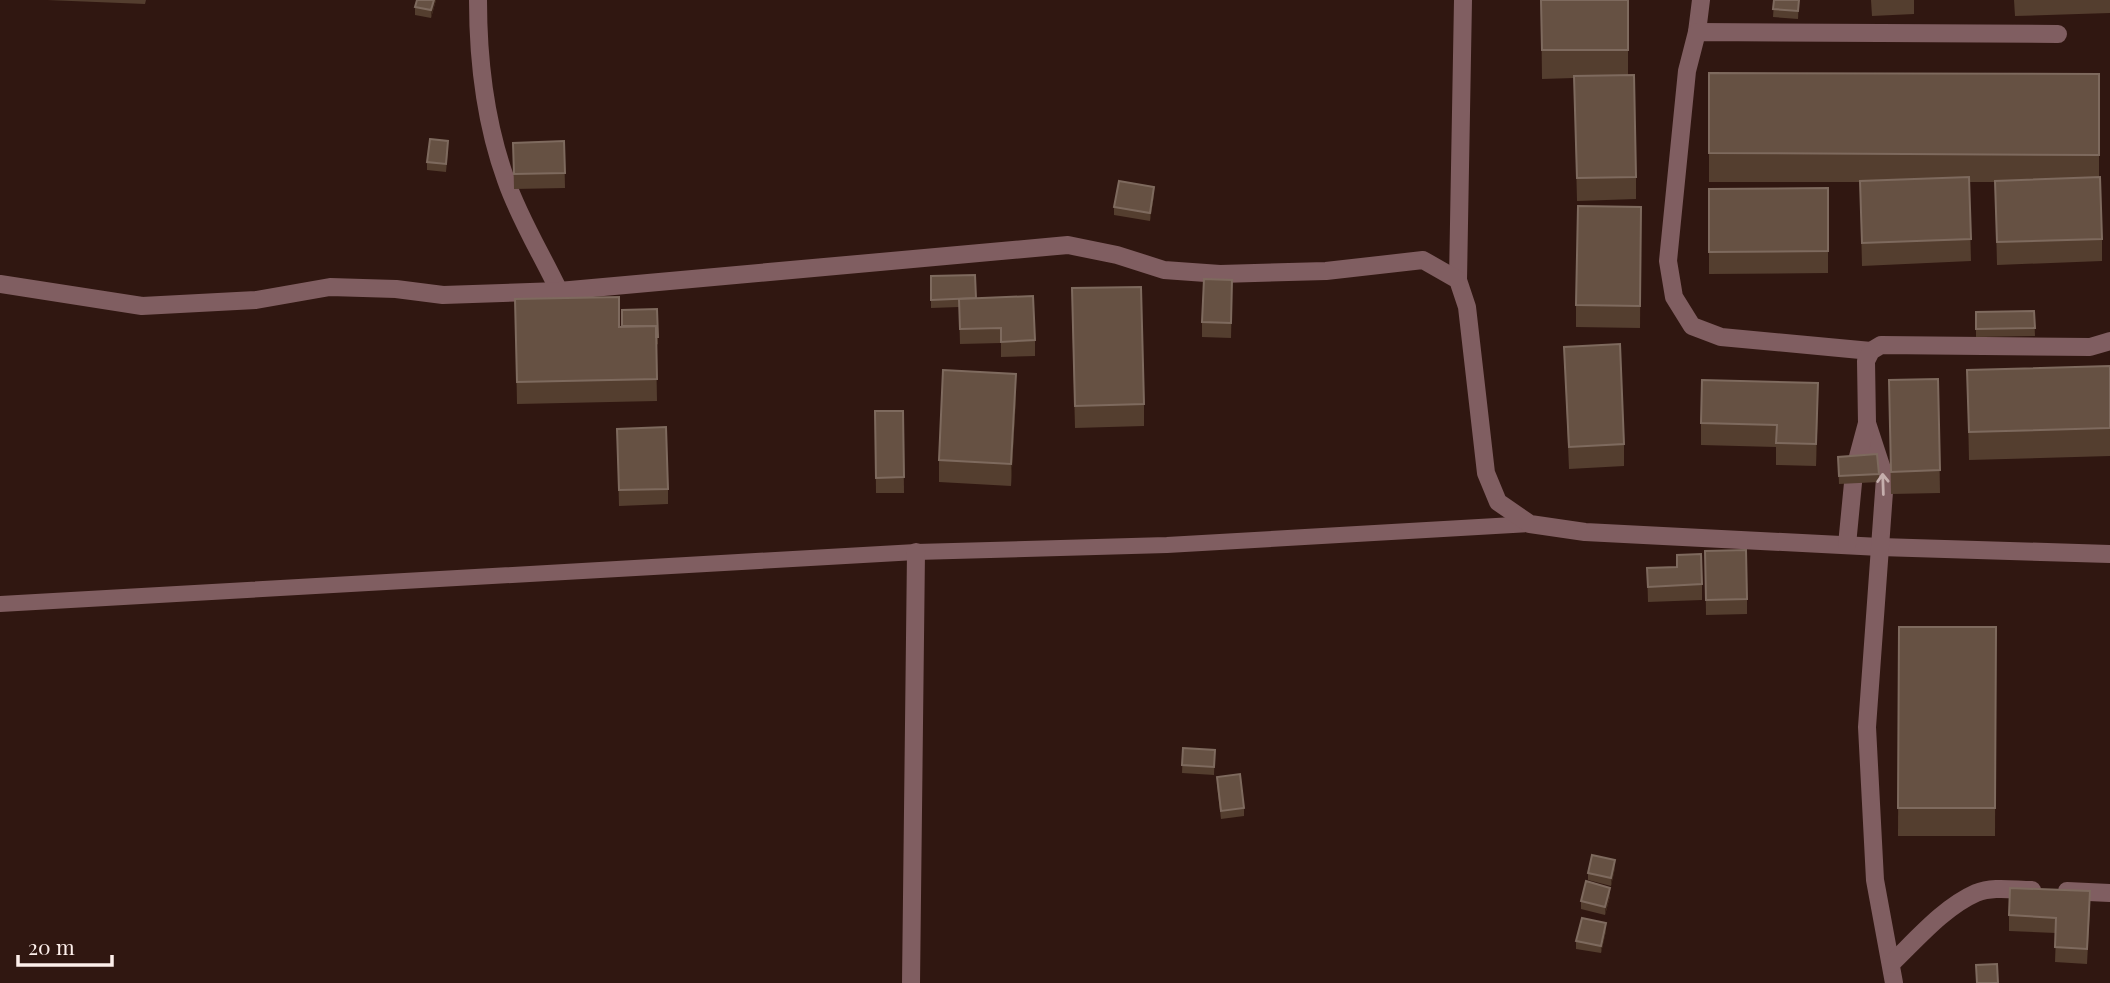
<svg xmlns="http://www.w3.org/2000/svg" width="2110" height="983" font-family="'Playfair Display',serif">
<rect width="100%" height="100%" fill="#301711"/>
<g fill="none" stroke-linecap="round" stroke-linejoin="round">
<polyline stroke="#805e61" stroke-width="16" points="0,604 916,552 1167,545 1530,524"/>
<g stroke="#805e61" stroke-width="18">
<path d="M478,0C478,61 485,122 506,180C519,218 542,255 559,291"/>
<polyline points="1697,32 1701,0"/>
<polyline points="1458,280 1463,0"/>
<polyline points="0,284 142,306 256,300 330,287 396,289 443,295 559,291 1068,245 1117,255 1164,270 1220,274 1326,271 1423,260 1458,280 1467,307 1486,473 1498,502 1530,524 1585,532 1880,547 2110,554"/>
<polyline points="1871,351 1721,337 1692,326 1674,297 1668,261 1687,71 1697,32 2058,34"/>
<polyline points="1867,423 1885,478 1867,727 1875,880 1894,983"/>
<polyline points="1856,464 1867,423 1866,361 1871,351 1881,345 2090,347 2110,341"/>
<polyline points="1847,545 1853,483"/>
<polyline points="2067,891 2110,893"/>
<path d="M1891,964C1916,940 1944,907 1976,893C1993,886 2014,890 2032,890"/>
<polyline points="911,983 916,552"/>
</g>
</g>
<g fill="#543e2f">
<polygon points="47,0 146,0 145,4"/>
<polygon points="436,0 431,18 415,15 415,7"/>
<polygon points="1541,0 1628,0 1628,75 1636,177 1636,199 1577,201 1574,78 1542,79"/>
<polygon points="1774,0 1799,0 1798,19 1773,17"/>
<polygon points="1871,0 1914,0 1914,14 1872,16"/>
<polygon points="2014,0 2110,0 2110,13 2015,16"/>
<polygon points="1709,73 2099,74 2099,177 2102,239 2102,261 1997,265 1995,182 1969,182 1971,261 1862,266 1860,182 1709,182"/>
<polygon points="564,141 565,188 514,189 513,143"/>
<polygon points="448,149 446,172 427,170 427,162"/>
<polygon points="1828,188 1828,273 1709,274 1709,189"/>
<polygon points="1154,195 1150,221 1114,215 1114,207"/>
<polygon points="1641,207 1640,328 1576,327 1576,305"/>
<polygon points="931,276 976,298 1035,340 1035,356 1001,357 1001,343 960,344 959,307 931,308"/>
<polygon points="1232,295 1231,338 1202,337 1202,322"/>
<polygon points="515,299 619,327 622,326 657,309 658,344 656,345 657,401 517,404"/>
<polygon points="1072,310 1144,404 1144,426 1075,428"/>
<polygon points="2034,311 2035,336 1976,337 1976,312"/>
<polygon points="1564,347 1624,444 1624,466 1569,469"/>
<polygon points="2110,366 2110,456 1969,460 1967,370"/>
<polygon points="1938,379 1940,493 1891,494 1889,380"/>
<polygon points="1016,397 1011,486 939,482 939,460"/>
<polygon points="1818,405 1816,466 1776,465 1776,447 1701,445 1701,423"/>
<polygon points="875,411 903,411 904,493 876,493"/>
<polygon points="617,429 668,489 668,504 619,506"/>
<polygon points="1838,457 1879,474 1879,482 1839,484"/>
<polygon points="1705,551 1747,599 1747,614 1706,615"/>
<polygon points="1677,567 1702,584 1702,600 1648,602 1647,568"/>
<polygon points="1899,627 1996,627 1995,836 1898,836"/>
<polygon points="1183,748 1215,750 1214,775 1182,773"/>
<polygon points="1217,777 1244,808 1244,816 1221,819 1217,785"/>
<polygon points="1615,868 1611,886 1588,880 1588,873"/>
<polygon points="1610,896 1605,915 1581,909 1581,901"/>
<polygon points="2090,907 2087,964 2055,962 2056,933 2009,931 2009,915"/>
<polygon points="1606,931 1601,953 1576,949 1576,941"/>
</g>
<g fill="#3e271b">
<polygon points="434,0 436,0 431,18 431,10"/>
<polygon points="1154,187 1154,195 1150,221 1150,213"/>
<polygon points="1016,374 1016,397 1011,486 1011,464"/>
<polygon points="1818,383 1818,405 1816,466 1816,444"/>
<polygon points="1615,860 1615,868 1611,886 1611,878"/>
<polygon points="1610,888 1610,896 1605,915 1605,907"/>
<polygon points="1606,923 1606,931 1601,953 1601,946"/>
</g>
<g fill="#665143" stroke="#7e6a5e" stroke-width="2">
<polygon points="417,0 434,0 431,10 415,7"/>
<polygon points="1541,0 1628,0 1628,50 1542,50"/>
<polygon points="1774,0 1799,0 1798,11 1773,9"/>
<polygon points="1709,73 2099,74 2099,155 1709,153"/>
<polygon points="1634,75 1636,177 1577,178 1574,76"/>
<polygon points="430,139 448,141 446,164 427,162"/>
<polygon points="564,141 565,173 514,174 513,143"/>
<polygon points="1969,177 1971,239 1862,243 1860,181"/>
<polygon points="2100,177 2102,239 1997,242 1995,181"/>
<polygon points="1119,181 1154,187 1150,213 1114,207"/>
<polygon points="1828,188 1828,251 1709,252 1709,189"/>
<polygon points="1578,206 1641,207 1640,306 1576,305"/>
<polygon points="975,275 976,298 931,300 931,276"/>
<polygon points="1204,279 1232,280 1231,323 1202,322"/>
<polygon points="1141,287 1144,404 1075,406 1072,288"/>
<polygon points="1033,296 1035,340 1001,342 1001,328 960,329 959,299"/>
<polygon points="619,297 619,327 656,326 657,379 517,382 515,299"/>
<polygon points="657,309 658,337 656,337 656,326 622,326 622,310"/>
<polygon points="2034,311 2035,328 1976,329 1976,312"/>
<polygon points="1620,344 1624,444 1569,447 1564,347"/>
<polygon points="2110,366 2110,428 1969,432 1967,370"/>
<polygon points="943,370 1016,374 1011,464 939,460"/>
<polygon points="1938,379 1940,470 1891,472 1889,380"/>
<polygon points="1702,380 1818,383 1816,444 1776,443 1777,425 1701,423"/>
<polygon points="875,411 903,411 904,477 876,478"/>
<polygon points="666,427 668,489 619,490 617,429"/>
<polygon points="1877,454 1879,474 1839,476 1838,457"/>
<polygon points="1746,550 1747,599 1706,600 1705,551"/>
<polygon points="1701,554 1702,584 1648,587 1647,568 1677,567 1677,555"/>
<polygon points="1899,627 1996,627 1995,808 1898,808"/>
<polygon points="1183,748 1215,750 1214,767 1182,765"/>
<polygon points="1240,774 1244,808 1221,811 1217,777"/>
<polygon points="1592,855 1615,860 1611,878 1588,873"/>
<polygon points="1586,881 1610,888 1605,907 1581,901"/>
<polygon points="2010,888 2090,891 2087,949 2055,947 2056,918 2009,915"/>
<polygon points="1582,918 1606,923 1601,946 1576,941"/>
<polygon points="1997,964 1998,983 1977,983 1976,965"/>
</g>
<defs><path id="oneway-shaft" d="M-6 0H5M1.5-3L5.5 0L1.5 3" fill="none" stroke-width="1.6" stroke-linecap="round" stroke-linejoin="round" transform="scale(1.75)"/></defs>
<use stroke="#c5aead" href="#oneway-shaft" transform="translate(1883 484) rotate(-92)"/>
<path d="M18 955v10h94v-10" fill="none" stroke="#fdefeb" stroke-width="3.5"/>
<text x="28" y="955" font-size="21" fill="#fdefeb" stroke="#301711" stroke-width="5" paint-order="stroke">20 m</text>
</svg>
